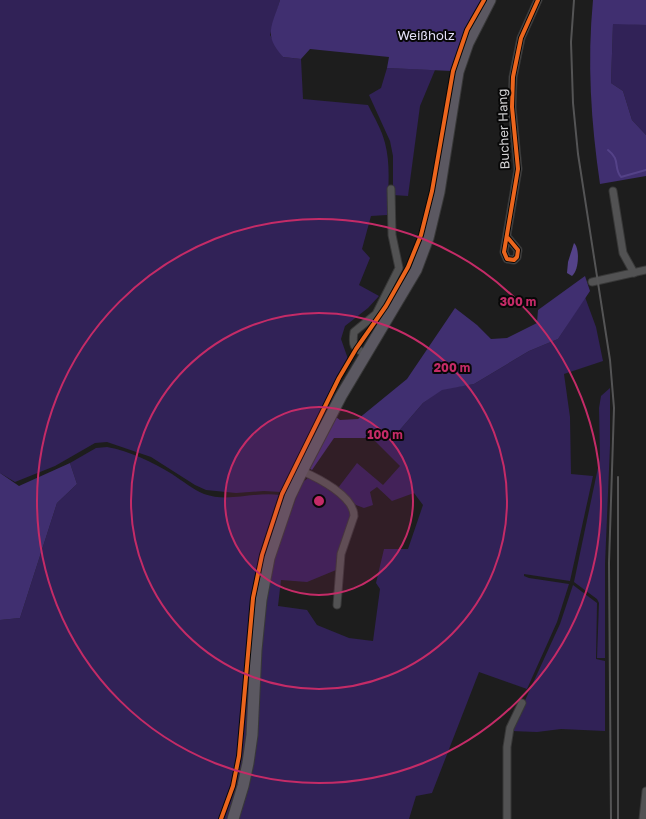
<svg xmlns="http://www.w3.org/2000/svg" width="646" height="819" font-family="'Golos Text',sans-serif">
<rect width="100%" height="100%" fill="#1d1d1d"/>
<g fill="#312257">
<path d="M0,0H280L270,35L283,57L301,59L303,99L368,105C374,117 382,130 385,143C391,165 388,192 387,215L371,216L362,249L370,258L359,285L379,296L368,308L345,326L341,339L348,359L281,492L264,491L236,493L206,490L195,485L151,457L107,442L95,443L55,466L15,482L0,473Z"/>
<polygon points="613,23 646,25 646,135 632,120 623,91 611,83"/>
<polygon points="387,68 435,70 420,106 408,196 393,195 393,156 390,141 369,95 381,88"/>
<path d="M585,297L596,327L603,361L564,374L570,417L571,474L593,476L570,581L524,574V576L529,578L569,584L557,622L527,689L479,672L432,793L416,796L409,819H236L264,600L274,559L296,498L303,482L308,478C323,483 350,497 351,515C352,524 342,543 339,551C337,557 337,564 336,570L307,582L281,580L278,606L307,610L317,625L349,638L373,641L380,589L376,583L384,549H408L423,505L414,493L392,501L377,487L370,492L373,505L364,508L356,505L338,488L357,463L383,485L400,466L372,438L398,432L423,403L442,389L474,384L529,351L558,339Z"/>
<polygon points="610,388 610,446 605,564 605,658 597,658 599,603 597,599 574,582 600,458 599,408 601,396"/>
<polygon points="332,392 336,394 286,494 283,493"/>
<path d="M107,447C130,451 152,462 172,474C183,481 192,489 204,494C229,503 254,491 280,495L261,555L252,599L238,756L232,786L220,819H0V620L20,618L57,503L77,484L70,463L96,448Z"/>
<polygon points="573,585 597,603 596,659 605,661 605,731 561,729 537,732 511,731 560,624"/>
<polygon points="254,599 258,600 248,735 239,786 228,819 223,819 234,787 240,756 248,650"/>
</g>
<g fill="#402f70">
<path d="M280,0H481L465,30L452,71L387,68L389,57L310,49L301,59L283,57C263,34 272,27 280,0Z"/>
<path d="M593,0H646V25L613,24L611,83L623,91L632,120L646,135V176L600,184C591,122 587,62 593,0Z"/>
<polygon points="585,276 590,291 558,339 529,351 474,384 442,390 423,403 398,432 372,438 334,438 312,470 309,468 336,417 340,420 358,419 407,379 455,308 477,325 491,339 507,338 537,323 538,310"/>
<polygon points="70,463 77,484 57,503 20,618 0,620 0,473 19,486"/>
</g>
<path fill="#544288" d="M574,243C580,248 579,271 572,276L567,273L568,262Z"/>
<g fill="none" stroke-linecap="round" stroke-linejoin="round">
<path stroke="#544288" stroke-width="2" d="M608,150C621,160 613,167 621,177L646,170"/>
<g stroke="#383838" stroke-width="9">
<g id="street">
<polyline points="613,191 623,253 634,273"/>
<polyline points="508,238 518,250 517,257 514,260 507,259 504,252 518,169 512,107 513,77 521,38 538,0"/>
<polyline points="592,282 646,270"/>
<path d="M365,354C353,347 352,346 354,332L376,314L399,268L392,235L391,189"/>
<path d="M302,471C318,478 354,496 354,516L341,554L337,605"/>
<polyline points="507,819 507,747 510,728 522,703"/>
<polyline points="643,819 646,791"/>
</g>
</g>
<g stroke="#383838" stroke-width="13">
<polyline id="primary" points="233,819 243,786 248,763 252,735 256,650 261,600 269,558 290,496 302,471 341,396 416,270 428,238 439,192 458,72 468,43 490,0"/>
</g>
<use href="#street" stroke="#525253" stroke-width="7"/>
<use href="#primary" stroke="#5b5861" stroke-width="11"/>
<g stroke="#545455" stroke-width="2">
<polyline points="574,0 571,42 573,103 578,154 610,360 614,408 609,563 611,819"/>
<polyline points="618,819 618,477"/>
</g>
<g stroke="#070707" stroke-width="6">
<g id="cycleway">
<polyline points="508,238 518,250 517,257 514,260 507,259 504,252 518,169 512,107 513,77 521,38 538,0"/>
<polyline points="221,819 233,786 239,756 253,598 262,555 282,494 339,378 356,349 386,306 408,267 421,235 432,191 453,71 467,30 484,0"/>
</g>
</g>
<use href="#cycleway" stroke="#eb651d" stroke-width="4"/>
</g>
<circle cx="319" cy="501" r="94" fill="#c42b67" fill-opacity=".12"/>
<g fill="none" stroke="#c42b67" stroke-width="2">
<circle cx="319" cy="501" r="94"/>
<circle cx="319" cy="501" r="188"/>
<circle cx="319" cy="501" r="282"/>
</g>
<g text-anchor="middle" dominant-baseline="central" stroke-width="4" stroke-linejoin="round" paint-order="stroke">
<g font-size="13" fill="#e3e0f7" stroke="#070707">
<text x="426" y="35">Weißholz</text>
</g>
<g font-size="13" fill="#d4d3d5" stroke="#070707">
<text transform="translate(503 129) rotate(-92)">Bucher Hang</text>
</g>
</g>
<circle cx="319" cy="501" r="6" fill="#c42b67" stroke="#070707" stroke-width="2"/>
<g font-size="12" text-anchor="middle" font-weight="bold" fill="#c42b67" stroke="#070707" stroke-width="4" stroke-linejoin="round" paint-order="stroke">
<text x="518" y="306">300 m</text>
<text x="452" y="372">200 m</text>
<text x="385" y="439">100 m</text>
</g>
</svg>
